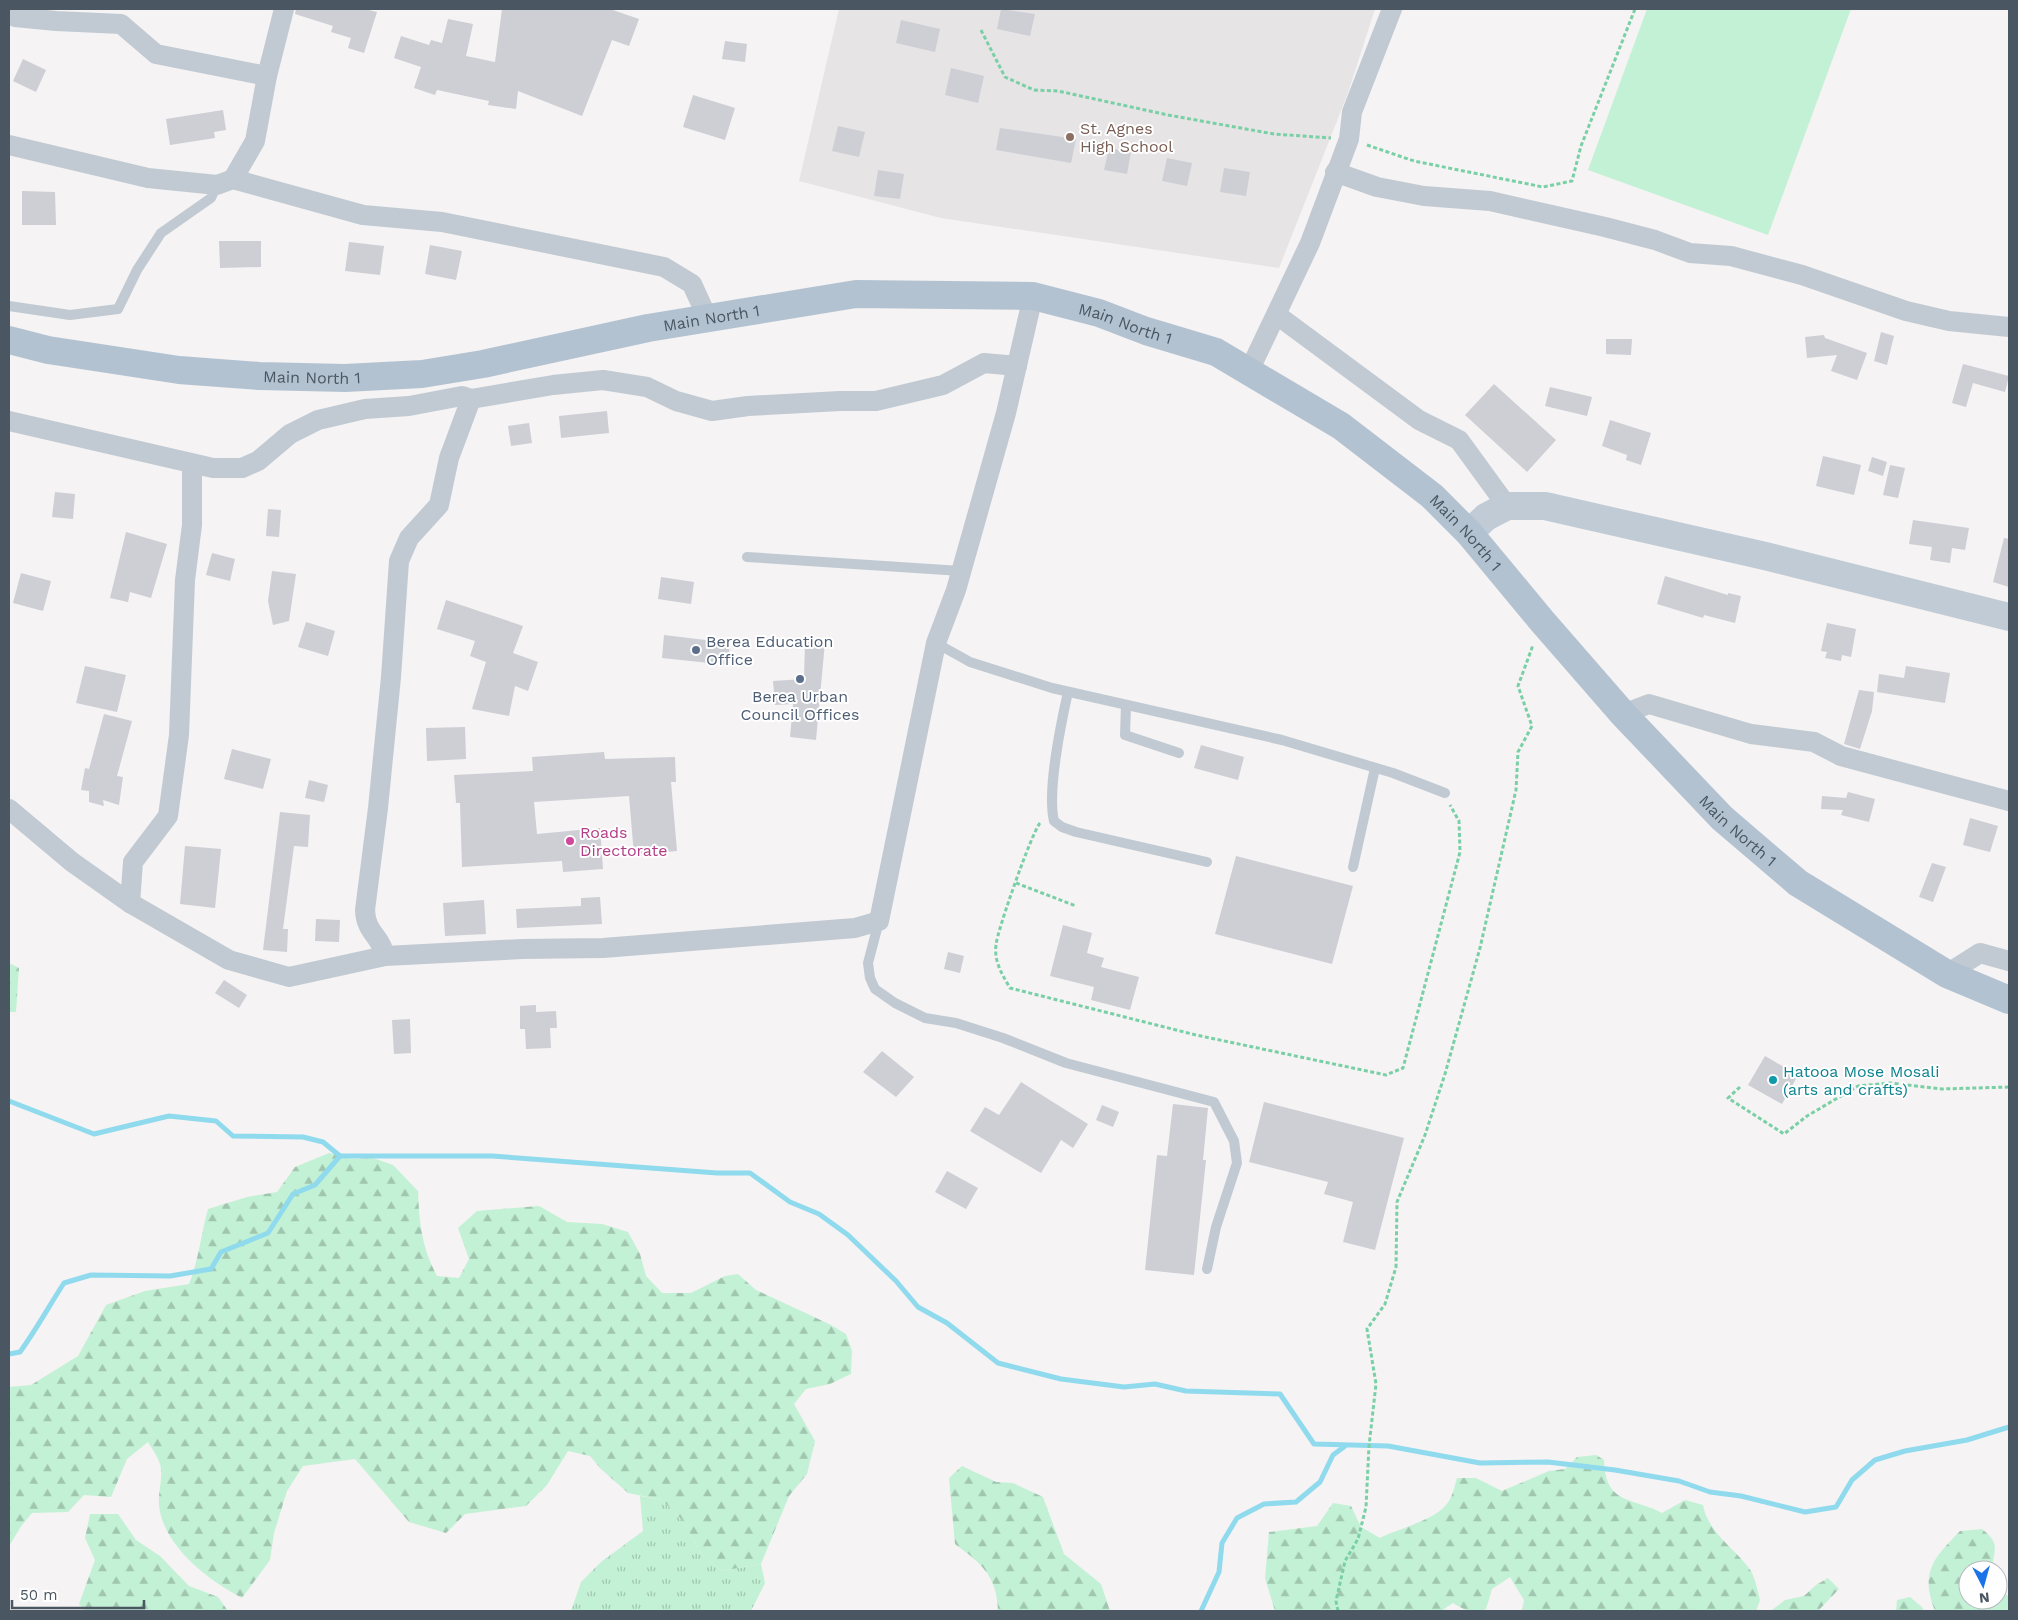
<svg xmlns="http://www.w3.org/2000/svg" width="2018" height="1620" font-family="'Work Sans',sans-serif">
<defs>
<pattern id="grass-tufts" width="24" height="20" patternUnits="userSpaceOnUse" patternTransform="scale(1.25)"><rect width="24" height="20" fill="#c3f1d5"/><path d="M3 7l-1-3M5 7V3M7 7l1-3M15 17l-1-3M17 17v-4M19 17l1-3" fill="none" stroke="#a0c6b0"/></pattern>
<pattern id="forest-firs" width="22" height="20" patternUnits="userSpaceOnUse" patternTransform="scale(1.25)"><rect width="22" height="20" fill="#c3f1d5"/><path d="M5 1l3.5 6h-7zM16 11l3.5 6h-7z" fill="#a0c6b0"/></pattern>
</defs>
<rect width="100%" height="100%" fill="#f5f3f3"/>
<polygon fill="#e6e4e5" points="839,9 1375,9 1348,93 1279,268 941,218 799,181"/>
<polygon fill="url(#grass-tufts)" points="640,1496 662,1500 682,1520 700,1552 721,1571 761,1564 765,1583 751,1611 571,1611 581,1582 601,1562 643,1531"/>
<g fill="url(#forest-firs)">
<polygon points="9,963 19,968 16,1012 9,1012"/>
<path d="M329,1153L352,1159L373,1158L393,1165L418,1191C419,1222 422,1249 437,1276L459,1278L469,1259L458,1228L477,1211L539,1206L567,1222L602,1224L628,1232L640,1254L646,1276L662,1293H691L725,1276L738,1274L756,1290L829,1324L846,1334L852,1351L851,1374L830,1384L806,1389L794,1404L815,1441L807,1474L789,1496L761,1564L721,1571L700,1552L682,1520L662,1500L628,1493L601,1469L590,1456L568,1451L547,1485L526,1506L465,1514L446,1533L409,1522L355,1459L303,1466L287,1491L274,1533L270,1560L242,1598C208,1580 163,1546 159,1505C158,1494 162,1482 161,1470C161,1461 153,1450 148,1442L127,1459L111,1497L84,1495L68,1512L32,1513L22,1525L9,1546V1387L31,1385L78,1356L106,1305L145,1291L189,1284C199,1259 201,1234 208,1209L247,1197L277,1192L295,1167Z"/>
<path d="M1596,1455L1604,1460C1605,1505 1632,1497 1662,1513L1685,1500L1703,1505C1708,1532 1732,1546 1748,1567C1755,1575 1757,1589 1760,1600L1756,1611H1522L1524,1600L1510,1577L1492,1589L1486,1609C1473,1614 1464,1610 1453,1603L1441,1611H1275L1265,1578L1269,1532L1317,1526L1333,1503L1351,1506L1361,1527L1380,1538C1399,1528 1438,1520 1449,1501C1453,1494 1455,1485 1457,1478H1476L1502,1491L1549,1471L1565,1469L1577,1457Z"/>
<path d="M962,1466L996,1482L1013,1483L1043,1497L1064,1554L1101,1584L1110,1611H998C997,1576 982,1564 955,1544L949,1478Z"/>
<polygon points="90,1514 118,1514 136,1540 160,1556 189,1586 218,1597 228,1611 85,1611 79,1604 95,1560 85,1538"/>
<path d="M1982,1529C2001,1544 1994,1549 1992,1570H1968V1600H1998V1586L2008,1596L2009,1611H1935C1920,1572 1933,1559 1960,1531Z"/>
<polygon points="1828,1578 1839,1589 1818,1611 1772,1610 1785,1600 1804,1596 1816,1585"/>
<polygon points="1910,1597 1923,1608 1922,1611 1896,1611 1897,1600"/>
</g>
<polygon fill="#c3f1d5" points="1647,9 1851,9 1768,235 1588,170"/>
<g fill="none" stroke-linecap="round" stroke-linejoin="round">
<g stroke="#90daee" stroke-width="5">
<polyline points="9,1101 94,1134 169,1116 216,1121 233,1136 303,1137 323,1142 340,1156"/>
<path d="M9,1354L20,1352C36,1330 49,1306 64,1283L91,1275L170,1276L211,1269L221,1252L268,1233L293,1194L315,1185L340,1156H492L717,1173H750L790,1202L819,1214L848,1235L896,1281L918,1307L947,1323L998,1363L1061,1379L1124,1387L1155,1384L1186,1391L1280,1394L1314,1444L1388,1446L1480,1463L1548,1462L1615,1470L1679,1481L1710,1492L1741,1496L1805,1512L1836,1507L1852,1480L1875,1460L1905,1451L1967,1440L2009,1427"/>
<polyline points="1201,1611 1219,1572 1222,1543 1237,1518 1264,1504 1296,1502 1320,1482 1333,1455 1345,1446"/>
</g>
</g>
<g fill="#cdcfd5">
<polygon points="296,9 365,9 377,12 364,53 348,48 351,38 331,32 333,26 295,14"/>
<polygon points="502,9 610,9 639,19 629,46 612,40 582,116 518,91 516,109 488,105 489,101 437,90 435,95 414,88 421,67 394,58 401,36 429,45 431,40 442,43 448,19 473,24 466,56 495,62"/>
<polygon points="1001,9 1035,14 1030,36 997,29"/>
<polygon points="901,20 940,29 935,52 896,43"/>
<polygon points="725,41 747,44 745,62 722,59"/>
<polygon points="23,59 46,70 36,92 13,81"/>
<polygon points="951,68 984,76 978,103 945,95"/>
<polygon points="693,95 735,108 725,140 683,127"/>
<polygon points="223,110 226,130 214,132 215,138 170,145 166,119"/>
<polygon points="838,126 865,132 859,157 832,151"/>
<polygon points="1000,128 1076,139 1071,163 996,150"/>
<polygon points="1109,148 1131,152 1127,174 1104,170"/>
<polygon points="1167,158 1192,163 1187,186 1162,181"/>
<polygon points="1224,168 1250,172 1246,196 1220,192"/>
<polygon points="878,170 904,174 900,199 874,196"/>
<polygon points="22,191 55,192 56,225 22,225"/>
<polygon points="219,241 261,241 261,267 220,268"/>
<polygon points="349,242 384,246 380,275 345,271"/>
<polygon points="430,245 462,251 456,280 425,274"/>
<polygon points="1881,332 1894,336 1887,365 1874,361"/>
<polygon points="1824,335 1825,338 1867,353 1857,380 1831,371 1837,355 1807,358 1805,337"/>
<polygon points="1606,339 1632,339 1631,355 1606,354"/>
<polygon points="1963,364 2009,376 2005,392 1973,383 1966,407 1952,403"/>
<polygon points="1494,384 1556,440 1527,472 1465,415"/>
<polygon points="1550,387 1592,397 1587,416 1545,406"/>
<polygon points="607,411 609,433 561,438 559,416"/>
<polygon points="1610,420 1651,433 1641,465 1626,460 1627,455 1602,446"/>
<polygon points="529,423 532,443 511,446 508,426"/>
<polygon points="1823,456 1861,465 1854,495 1816,486"/>
<polygon points="1872,457 1887,462 1883,476 1868,471"/>
<polygon points="1890,465 1905,468 1898,498 1883,495"/>
<polygon points="55,492 75,494 73,519 52,517"/>
<polygon points="268,509 281,510 279,537 266,536"/>
<polygon points="1913,520 1969,528 1965,550 1952,548 1950,563 1930,560 1932,547 1909,544"/>
<polygon points="126,532 167,544 151,598 130,592 128,602 110,598"/>
<polygon points="2004,538 2009,539 2009,587 1993,582"/>
<polygon points="212,553 235,559 230,581 206,575"/>
<polygon points="272,571 296,574 289,621 273,625 268,601"/>
<polygon points="21,573 51,581 43,611 13,603"/>
<polygon points="1665,576 1728,595 1728,593 1741,596 1735,623 1704,615 1703,618 1657,604"/>
<polygon points="661,577 694,582 691,604 658,599"/>
<polygon points="446,600 523,626 513,653 538,662 528,691 515,686 509,716 472,709 486,662 470,656 475,641 437,629"/>
<polygon points="306,622 335,631 328,656 298,647"/>
<polygon points="1827,623 1856,629 1851,657 1842,655 1841,661 1825,658 1827,652 1821,651"/>
<polygon points="664,635 730,643 728,665 662,658"/>
<polygon points="805,641 825,642 816,740 790,737 793,704 775,705 773,681 804,679"/>
<polygon points="85,666 126,675 117,712 76,703"/>
<polygon points="1906,666 1950,673 1945,703 1877,692 1879,674 1904,678"/>
<polygon points="1859,690 1874,692 1872,711 1860,749 1844,744"/>
<polygon points="104,714 132,721 117,776 123,777 119,805 103,800 104,806 89,802 89,791 81,790 85,768 89,769"/>
<polygon points="465,727 466,759 427,761 426,728"/>
<polygon points="1201,745 1244,757 1238,780 1194,768"/>
<polygon points="232,749 271,759 263,789 224,779"/>
<polygon points="604,752 605,759 675,757 676,782 671,782 677,851 634,855 629,796 534,802 537,834 600,828 603,869 563,872 562,861 462,867 460,803 456,803 454,775 533,771 532,757"/>
<polygon points="309,780 328,785 324,802 305,798"/>
<polygon points="1848,792 1875,799 1869,822 1841,815 1843,810 1821,809 1822,796 1846,798"/>
<polygon points="280,812 310,815 308,847 294,846 283,929 288,929 287,952 263,950"/>
<polygon points="1970,818 1998,826 1990,852 1963,845"/>
<polygon points="185,846 221,849 215,908 180,904"/>
<polygon points="1236,856 1353,886 1332,964 1215,934"/>
<polygon points="1932,863 1946,867 1933,902 1919,897"/>
<polygon points="600,897 602,924 517,928 516,909 581,906 581,898"/>
<polygon points="484,900 486,934 445,936 443,903"/>
<polygon points="316,919 340,920 339,942 315,941"/>
<polygon points="1063,925 1092,933 1087,953 1104,958 1101,967 1139,977 1130,1010 1091,1000 1094,987 1050,976"/>
<polygon points="948,952 964,956 960,973 944,969"/>
<polygon points="224,980 247,995 239,1008 215,993"/>
<polygon points="536,1005 536,1012 556,1011 557,1028 550,1028 551,1048 526,1049 525,1029 520,1029 520,1006"/>
<polygon points="410,1019 411,1053 394,1054 392,1020"/>
<polygon points="882,1051 914,1077 896,1097 863,1072"/>
<polygon points="1765,1056 1798,1075 1782,1104 1748,1085"/>
<polygon points="1021,1082 1088,1124 1073,1148 1061,1140 1041,1173 970,1131 985,1107 999,1115"/>
<polygon points="1264,1102 1404,1138 1375,1250 1343,1242 1353,1202 1324,1194 1328,1182 1249,1162"/>
<polygon points="1173,1104 1208,1108 1203,1160 1206,1160 1194,1275 1145,1270 1157,1155 1167,1156"/>
<polygon points="1102,1105 1119,1112 1113,1127 1096,1120"/>
<polygon points="947,1171 978,1188 966,1209 935,1192"/>
</g>
<g fill="none" stroke-linecap="round" stroke-linejoin="round">
<g stroke="#7ad0a6" stroke-width="3" stroke-dasharray="4 2.5" stroke-linecap="butt">
<polyline points="981,30 1005,77 1034,90 1058,91 1168,115 1274,134 1331,138"/>
<polyline points="1367,145 1414,161 1543,187 1572,181 1581,146 1635,9"/>
<path d="M1040,823C1032,832 997,931 996,945C994,962 1002,974 1010,988L1196,1035L1386,1075L1403,1068L1460,852L1459,821L1450,805"/>
<polyline points="1016,883 1076,906"/>
<polyline points="1740,1087 1728,1098 1784,1134 1807,1116 1858,1086 1890,1083 1942,1089 2009,1087"/>
<polyline points="1338,1611 1336,1601 1345,1561 1358,1539 1366,1507 1369,1446 1376,1384 1367,1329 1385,1304 1396,1267 1397,1202 1425,1135 1445,1074 1480,948 1516,790 1518,752 1532,726 1518,686 1533,645"/>
</g>
<g stroke="#c1cad2" stroke-width="10">
<polyline points="9,306 70,315 118,309 137,270 161,233 211,198 217,185"/>
<polyline points="747,557 961,571"/>
<polyline points="936,643 970,662 1052,688 1282,740 1393,773 1445,793"/>
<path d="M1068,692C1061,723 1047,792 1054,821L1062,827L1076,832L1207,862"/>
<polyline points="1126,705 1125,735 1179,753"/>
<polyline points="1353,867 1375,768"/>
<polyline points="879,921 868,963 870,978 875,989 895,1003 925,1018 956,1023 1003,1038 1066,1063 1214,1102 1234,1141 1237,1163 1216,1227 1207,1269"/>
</g>
<g stroke="#c1cad2" stroke-width="20">
<polyline points="9,12 15,17 56,21 121,24 156,54 267,76"/>
<polyline points="9,145 148,178 217,185 233,179 363,215 442,222 664,267 692,284 707,317"/>
<polyline points="1335,172 1377,187 1424,196 1490,201 1605,227 1655,240 1690,253 1731,256 1802,275 1906,311 1949,321 2009,327"/>
<polyline points="233,179 255,141 267,76 284,9"/>
<polyline points="1277,315 1419,420 1459,440 1507,506"/>
<polyline points="1249,371 1310,243 1349,139 1352,112 1392,9"/>
<path d="M471,399L449,458L439,505L409,538L399,561L391,677L378,808L365,910C366,934 381,935 385,956L522,949L603,948L855,928L879,921L936,643L956,590L1006,413L1033,296"/>
<polyline points="9,421 213,468 242,468 258,461 290,434 318,420 365,409 409,406 462,396 471,399 553,385 603,380 647,387 676,401 712,411 748,406 840,401 876,401 943,385 984,363 1017,366"/>
<polyline points="1623,714 1649,704 1751,734 1814,742 1841,756 2009,801"/>
<polyline points="9,809 72,862 130,903 133,862 168,816 179,735 185,580 192,525 192,464"/>
<polyline points="130,903 229,960 289,977 385,956"/>
<polyline points="1947,974 1980,953 2009,961"/>
</g>
<polyline stroke="#c1cbd6" stroke-width="28" points="1469,533 1486,517 1507,506 1545,506 1765,556 2009,617"/>
<path stroke="#b3c2d1" stroke-width="28" id="s1" d="M9,340L48,350L179,370L259,376L345,378L422,374L483,364L648,328L856,294L1033,296L1099,313L1146,331L1216,352L1341,426L1432,496L1469,533L1542,621L1623,714L1722,818L1798,883L1947,974L2009,1000"/>
</g>
<circle fill="#8d6e63" stroke="#fff" stroke-width="2" cx="1070" cy="137" r="5"/>
<g fill="#5c6f8a" stroke="#fff" stroke-width="2">
<circle cx="696" cy="650" r="5"/>
<circle cx="800" cy="679" r="5"/>
</g>
<circle fill="#d1479c" stroke="#fff" stroke-width="2" cx="570" cy="841" r="5"/>
<circle fill="#0f9aa8" stroke="#fff" stroke-width="2" cx="1773" cy="1080" r="5"/>
<g text-anchor="middle" dominant-baseline="central" stroke-width="4" stroke-linejoin="round" paint-order="stroke">
<g font-size="16" fill="#785e54" stroke="#fff" text-anchor="start">
<text x="1080" y="128">St. Agnes<tspan x="1080" dy="18">High School</tspan></text>
</g>
<g font-size="16" fill="#4a5661" stroke="#fff">
<text stroke="none"><textPath href="#s1" startOffset="711">Main North 1</textPath></text>
<text stroke="none"><textPath href="#s1" startOffset="1131">Main North 1</textPath></text>
<text stroke="none"><textPath href="#s1" startOffset="306">Main North 1</textPath></text>
<text stroke="none"><textPath href="#s1" startOffset="1536">Main North 1</textPath></text>
<text stroke="none"><textPath href="#s1" startOffset="1940">Main North 1</textPath></text>
</g>
<g font-size="16" fill="#4e5e75" stroke="#fff" text-anchor="start">
<text x="706" y="641">Berea Education<tspan x="706" dy="18">Office</tspan></text>
<text x="800" y="696" text-anchor="middle">Berea Urban<tspan x="800" dy="18">Council Offices</tspan></text>
</g>
<g font-size="16" fill="#b23c85" stroke="#fff" text-anchor="start">
<text x="580" y="832">Roads<tspan x="580" dy="18">Directorate</tspan></text>
</g>
<g font-size="16" fill="#0d838f" stroke="#fff" text-anchor="start">
<text x="1783" y="1071">Hatooa Mose Mosali<tspan x="1783" dy="18">(arts and crafts)</tspan></text>
</g>
</g>
<rect width="2018" height="1620" fill="none" stroke="#4a5661" stroke-width="20"/>
<g transform="translate(1983 1585) rotate(174)"><circle r="24" fill="#ffffff" stroke="#b7bbc0"/>
<path d="M0-4L9 19L0 12L-9 19Z" fill="#1a73e8"/>
<text y="-8" font-size="14" font-weight="bold" text-anchor="middle" fill="#4a5661">N</text>
</g>
<path d="M12 1600v8h132v-8" fill="none" stroke="#4a5661" stroke-width="2.5"/>
<text x="20" y="1600" font-size="15" fill="#4a5661" stroke="#ffffff" stroke-width="4" paint-order="stroke">50 m</text>
</svg>
